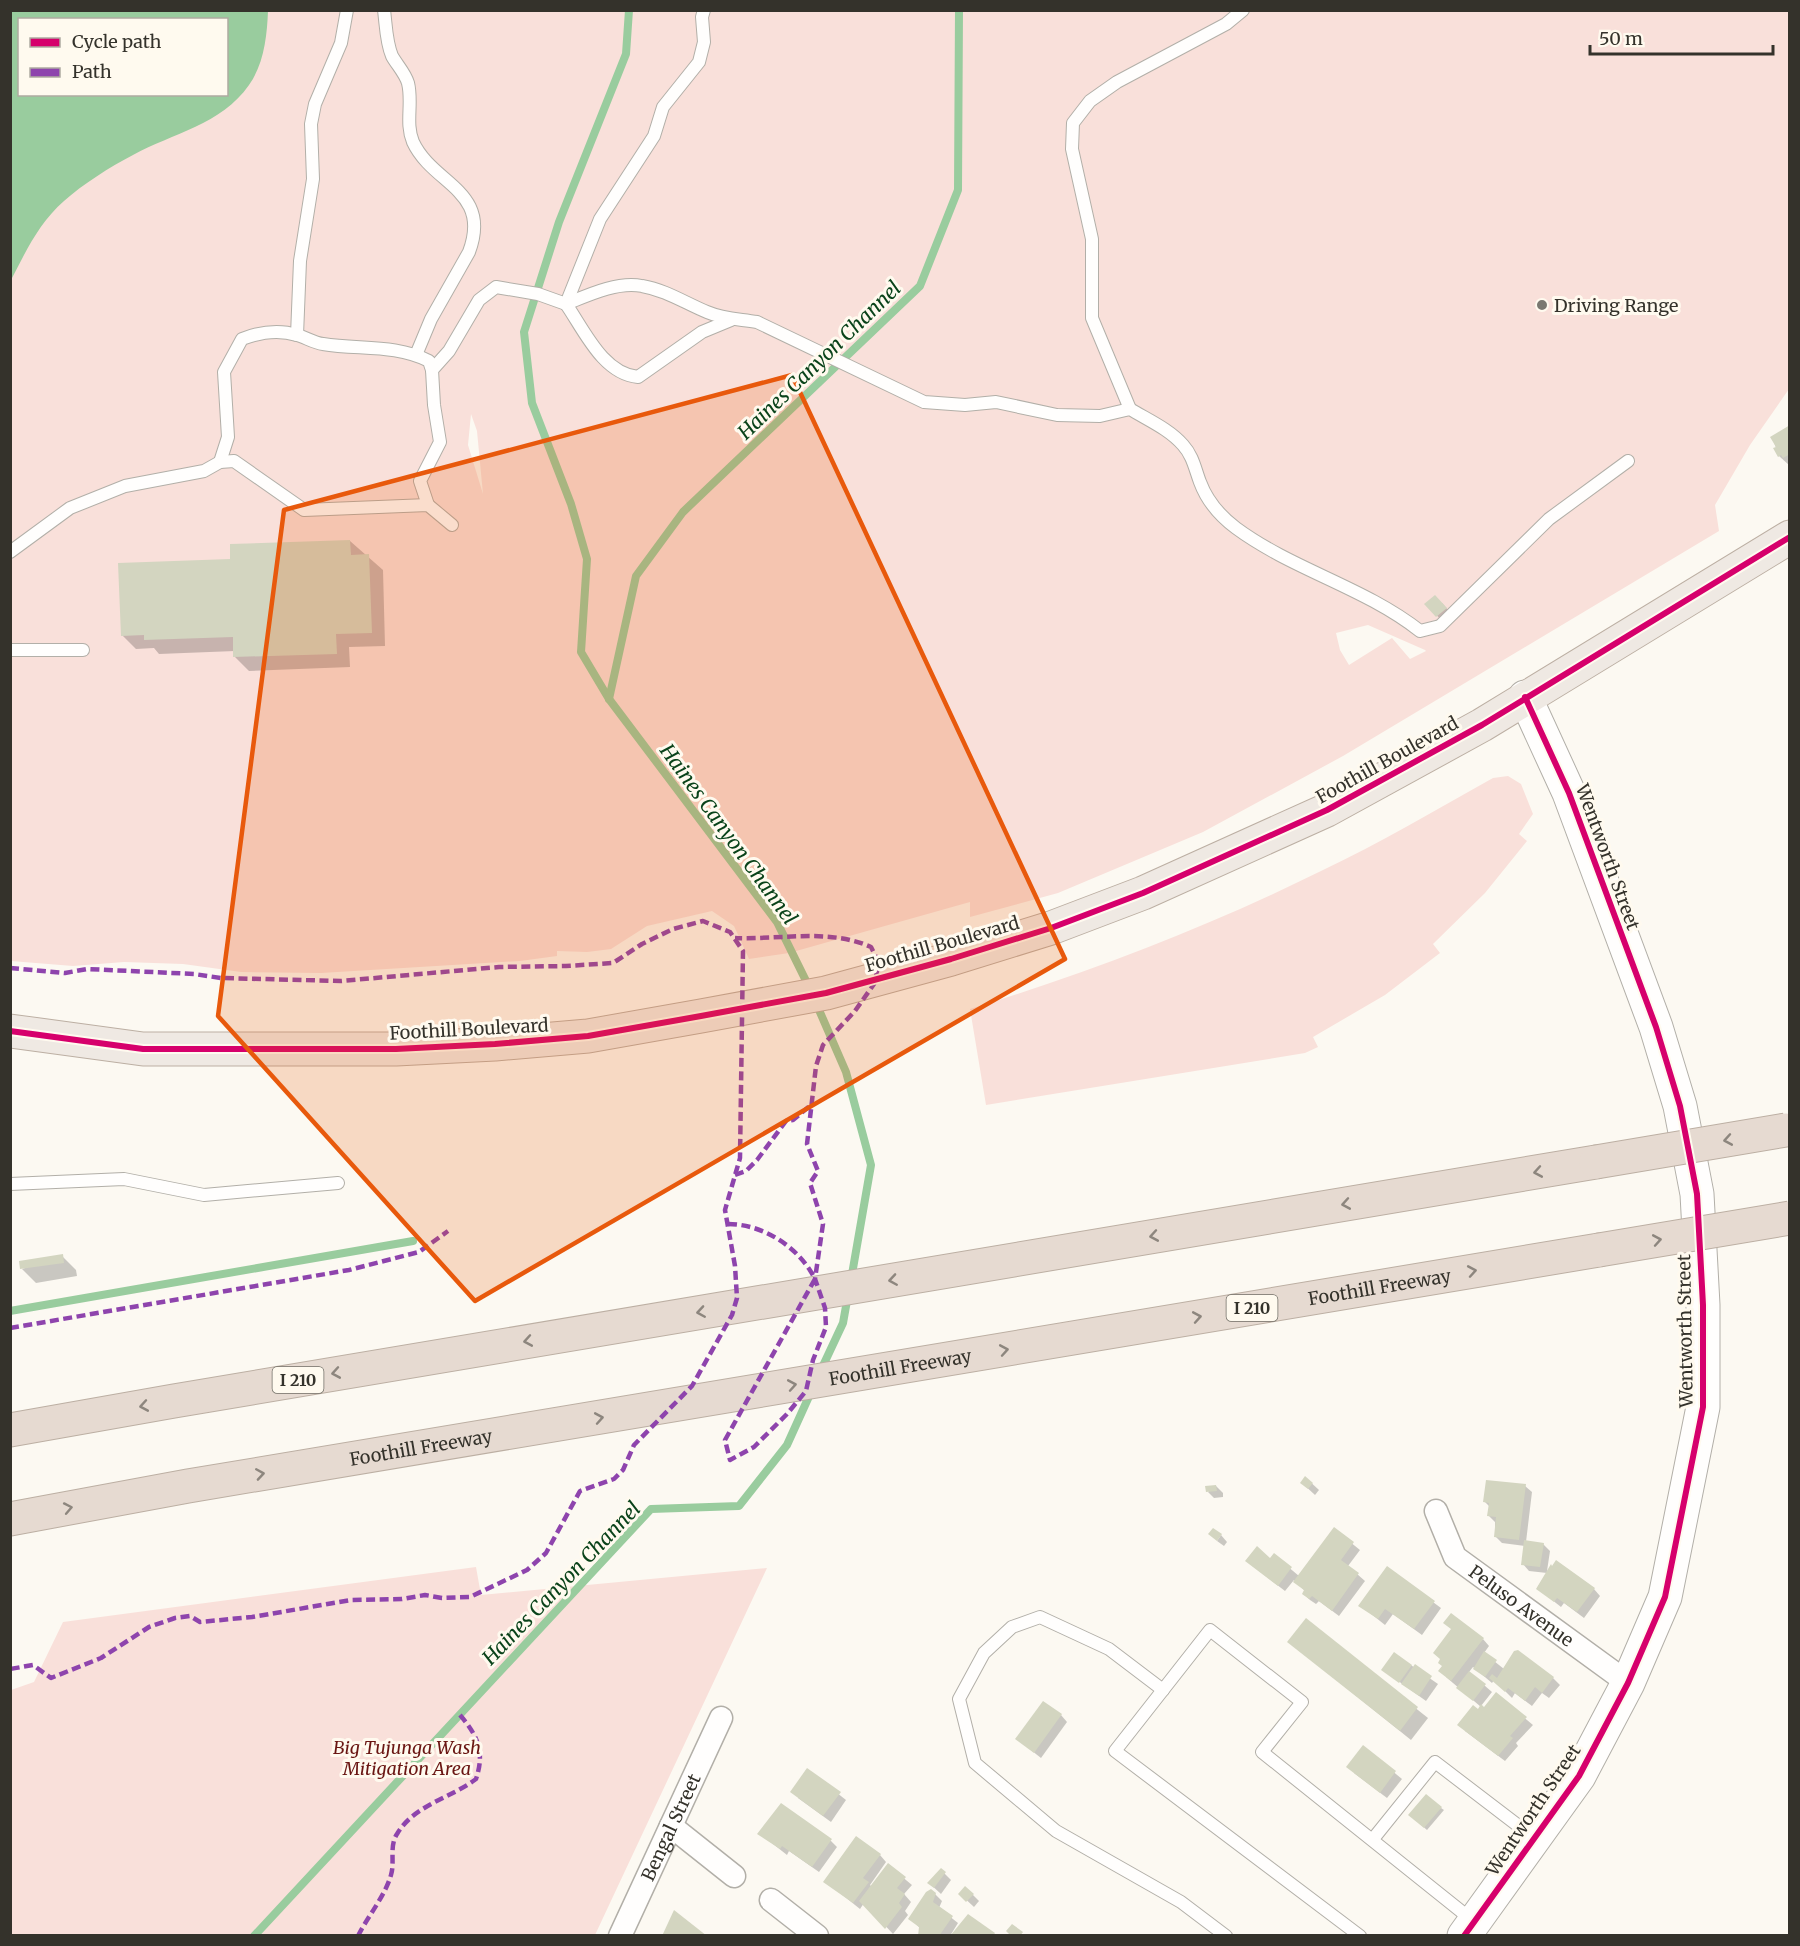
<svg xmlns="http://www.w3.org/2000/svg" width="1800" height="1946" font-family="Merriweather,serif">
<rect width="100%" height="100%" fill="#fcf9f2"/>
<g fill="#f9e0da" fill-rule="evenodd">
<path d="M11,11H1789V389L1750,445L1715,505L1719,531L1343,756L1203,832L1058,893L970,917V902L789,953L749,959L734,926L712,911L647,926L611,949L587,952L557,951V956L520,961L321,973L241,972L183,964L124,962L73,966L11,961ZM20,20H226V94H20ZM471,414L477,431L483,494L468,445ZM1368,625L1425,650L1426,651L1410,659L1392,638L1349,665L1340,650L1336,633Z"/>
<path d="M1508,776L1521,784L1533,814L1519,834L1527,841L1485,893L1433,944L1440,953L1385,995L1313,1037L1318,1047L1305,1053L986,1105L970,1009C1090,972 1208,927 1321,871C1380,843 1436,810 1493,778Z"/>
<polygon points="476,1567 481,1595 767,1568 595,1935 11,1935 11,1690 34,1682 63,1622"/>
</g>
<path fill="#99cc9e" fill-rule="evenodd" d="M11,10L268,11C267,36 264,64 249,85C221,125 173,133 133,155C110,167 83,184 64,201C39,223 26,251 11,280ZM20,20H226V94H20Z"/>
<g fill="#0003">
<polygon points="1790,427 1790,466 1779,456 1772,437"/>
<polygon points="350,541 383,570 385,646 349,647 350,667 249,671 235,657 235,651 159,654 154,648 136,649 122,635 232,561"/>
<polygon points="1442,603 1452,615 1444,623 1426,604"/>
<polygon points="62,1256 76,1270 77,1276 36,1283 22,1269"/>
<polygon points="1306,1478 1319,1490 1315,1495 1302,1483"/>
<polygon points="1216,1486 1223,1493 1223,1497 1214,1498 1208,1492"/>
<polygon points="1525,1486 1532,1492 1526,1542 1543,1544 1550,1551 1547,1571 1594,1589 1600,1596 1584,1618 1564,1603 1561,1607 1537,1588 1547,1573 1529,1571 1523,1564 1525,1546 1502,1543 1495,1536 1495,1522 1489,1516 1490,1507 1485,1502"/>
<polygon points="1334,1529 1360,1550 1348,1566 1365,1581 1339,1616 1319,1601 1316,1604 1310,1600 1304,1594 1305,1591 1294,1580 1285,1591 1254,1567 1270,1560 1274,1555 1299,1576"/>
<polygon points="1221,1535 1227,1542 1224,1546 1217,1541"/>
<polygon points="1387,1568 1441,1608 1422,1635 1393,1614 1385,1625 1360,1605"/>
<polygon points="1306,1621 1428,1718 1411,1740 1289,1642"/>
<polygon points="1483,1639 1489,1646 1484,1653 1504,1669 1553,1678 1560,1685 1549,1698 1542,1693 1532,1706 1515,1693 1512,1698 1494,1680 1492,1683 1473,1667 1469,1672 1492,1692 1481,1706 1484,1709 1496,1694 1533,1725 1516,1743 1518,1746 1505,1761 1465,1731 1481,1707 1446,1677"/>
<polygon points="1395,1654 1438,1684 1426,1701 1383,1670"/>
<polygon points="1061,1715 1067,1722 1041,1758 1017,1739"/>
<polygon points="1363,1747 1402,1779 1387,1798 1354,1773"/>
<polygon points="808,1770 846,1800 831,1822 798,1798"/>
<polygon points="1441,1808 1444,1810 1427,1830 1413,1818"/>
<polygon points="759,1833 831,1841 837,1847 819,1872 789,1851 787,1855"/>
<polygon points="880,1855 886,1862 870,1885 872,1887 889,1866 912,1885 904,1894 911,1902 905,1911 908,1915 893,1934 864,1903 860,1909 825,1881"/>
<polygon points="941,1870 951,1880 941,1894 929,1883"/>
<polygon points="935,1894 942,1901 939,1908 958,1923 950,1936 920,1936 920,1928 910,1918"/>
<polygon points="960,1894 973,1895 979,1901 974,1907"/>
</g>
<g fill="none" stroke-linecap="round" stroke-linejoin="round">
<g stroke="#99cc9e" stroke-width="8">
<polyline points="629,10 626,54 559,222 524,332 532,403 571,504 587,559 581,652 609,699 777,922 810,989"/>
<polyline points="609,699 636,576 683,512 920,286 958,190 959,10"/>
<polyline points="816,1003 846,1072 871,1165 851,1280"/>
<polyline points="10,1311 413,1241"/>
<polyline points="821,1370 843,1323 848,1295"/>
<polyline points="254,1936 651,1509 739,1506 787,1445 811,1392"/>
</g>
</g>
<g fill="#d3d5c0">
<polygon points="1790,425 1790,454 1783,458 1781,455 1778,457 1773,448 1776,447 1770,437"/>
<polygon points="350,540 351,555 369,554 372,633 336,634 337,654 233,657 233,637 144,640 144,635 121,636 118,563 230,559 230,544"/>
<polygon points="1435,595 1447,608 1436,617 1424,604"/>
<polygon points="63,1254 64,1263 20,1269 19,1261"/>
<polygon points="1305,1476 1313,1483 1308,1489 1300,1483"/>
<polygon points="1486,1480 1526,1484 1519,1540 1494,1537 1496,1517 1487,1516 1489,1503 1483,1502"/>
<polygon points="1216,1485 1217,1491 1206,1492 1205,1486"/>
<polygon points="1334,1527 1354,1542 1341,1560 1359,1573 1332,1611 1312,1596 1309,1599 1302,1594 1304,1590 1293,1582"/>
<polygon points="1213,1528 1222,1534 1217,1541 1208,1534"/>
<polygon points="1524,1540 1544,1543 1540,1567 1521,1565"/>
<polygon points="1257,1546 1270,1558 1274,1553 1292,1567 1278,1586 1245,1561"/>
<polygon points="1556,1560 1595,1588 1577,1612 1557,1598 1554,1602 1536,1589 1551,1564 1552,1566"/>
<polygon points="1387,1566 1435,1601 1414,1629 1385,1609 1378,1619 1358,1606"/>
<polygon points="1451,1613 1484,1638 1451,1681 1438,1671 1442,1666 1438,1663 1440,1659 1433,1653 1451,1629 1443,1623"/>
<polygon points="1306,1618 1418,1707 1400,1731 1287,1642"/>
<polygon points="1518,1650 1554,1677 1542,1693 1535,1687 1525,1701 1508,1688 1505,1692 1489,1678 1492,1674 1497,1678 1514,1651"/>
<polygon points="1484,1651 1497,1660 1485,1677 1473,1669"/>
<polygon points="1394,1652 1412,1665 1399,1683 1381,1670"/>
<polygon points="1415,1664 1432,1676 1419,1696 1401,1684"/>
<polygon points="1469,1671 1486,1684 1473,1701 1456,1688"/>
<polygon points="1496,1692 1527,1717 1510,1736 1513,1738 1498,1756 1457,1725 1473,1705 1478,1709 1481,1704 1484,1707"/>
<polygon points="1043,1701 1062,1714 1034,1753 1015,1739"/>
<polygon points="1363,1745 1396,1771 1380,1793 1346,1767"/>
<polygon points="807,1768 841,1792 823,1816 790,1792"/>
<polygon points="1426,1794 1442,1807 1424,1828 1408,1815"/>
<polygon points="781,1803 832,1839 812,1867 782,1846 780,1849 757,1834"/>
<polygon points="856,1836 881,1854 863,1878 869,1882 853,1903 823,1882"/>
<polygon points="888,1863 906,1877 897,1888 905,1894 899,1903 902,1907 885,1929 859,1901"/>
<polygon points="941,1868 946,1872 934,1888 927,1883"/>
<polygon points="965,1886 974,1894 966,1902 958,1894"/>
<polygon points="931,1889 936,1893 933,1902 953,1916 939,1936 918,1936 919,1927 908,1919 926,1892"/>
<polygon points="674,1910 707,1936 662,1936"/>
<polygon points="968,1914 995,1933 993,1936 950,1936"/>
<polygon points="1012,1924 1023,1932 1020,1936 1011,1936 1006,1931"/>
</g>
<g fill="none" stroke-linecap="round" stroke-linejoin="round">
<g stroke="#b2afa8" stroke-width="14">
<g id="lane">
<path d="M384,10C386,25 386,42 392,56C397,65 405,73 408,83C413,103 405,123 413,142C433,185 492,190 469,252L431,319L416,355"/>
<path d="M704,10L702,17L704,42L699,62L663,107L654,136L600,219L566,304C584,330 603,374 638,377L702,332L731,320"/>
<polyline points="297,335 300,261 313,179 311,124 315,104 341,43 347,10"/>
<polyline points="1130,409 1092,318 1092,239 1072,149 1073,123 1090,101 1117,82 1226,24 1243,10"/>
<path d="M220,462L228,437L224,372L242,339C260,332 278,329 297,335C305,337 314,343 323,344C359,350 395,344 429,361L432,370"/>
<path d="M428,505L420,481L440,442L434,405L432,370L449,351L479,300L496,287L538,294L566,304C588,295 618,281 642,286C666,290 685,303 707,312C723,319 739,319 757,322L924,402L965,405L996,402L1057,415L1100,416L1130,409C1148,420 1169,429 1183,445C1193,456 1195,469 1200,482C1207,501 1220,516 1236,528C1293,570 1364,587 1420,631L1440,626L1549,519L1628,461"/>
<polyline points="10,552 70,508 125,486 204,471 220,462 234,461 304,510 428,505 452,525"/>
<polyline points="10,650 83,650"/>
<polyline points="10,1184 124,1179 204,1195 338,1183"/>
<polyline points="1163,1690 1109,1649 1040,1617 1012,1627 984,1653 959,1699 975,1763 1056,1831 1181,1902 1226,1936"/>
<polyline points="1373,1839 1435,1762 1533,1837"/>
<polyline points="1360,1936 1115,1751 1210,1630 1302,1702 1262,1752 1472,1920"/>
</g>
</g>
<g stroke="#b2afa8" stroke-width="25">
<g id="street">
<path id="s1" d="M1436,1511L1455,1557L1628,1683"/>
<polyline points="671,1826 734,1876"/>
<polyline points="771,1900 817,1936"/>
<path id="s2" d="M620,1936L721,1718"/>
</g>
</g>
<g stroke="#b2afa8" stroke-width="35">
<polyline id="secondary" points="1464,1936 1579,1776 1628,1683 1665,1597 1703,1407 1703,1305 1697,1194 1680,1106 1656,1027 1569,793 1525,697"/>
</g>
<g stroke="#bcafa3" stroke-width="35">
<polyline id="primary" points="10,1031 143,1049 396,1049 495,1044 588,1036 701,1016 826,993 951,959 1051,928 1143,893 1327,810 1482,725 1790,537"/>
</g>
<g stroke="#bcafa3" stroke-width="35">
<g id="highway">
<polyline points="10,1430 174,1401 1596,1162"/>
<path id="s3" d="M10,1519L188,1486L1599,1250"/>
</g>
</g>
<use href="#lane" stroke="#fffefd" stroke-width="12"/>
<use href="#street" stroke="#fffefd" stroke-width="22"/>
<use href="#secondary" stroke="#fffefd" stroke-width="33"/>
<use href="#primary" stroke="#efe9e3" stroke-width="33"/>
<use href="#highway" stroke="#e6dad1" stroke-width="33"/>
<g stroke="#bcafa3" stroke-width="35" stroke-linecap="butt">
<g id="highway-bridge">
<polyline points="1596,1162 1786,1130"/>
<polyline points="1599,1250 1790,1218"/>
</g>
</g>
<use href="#highway-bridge" stroke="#e6dad1" stroke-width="33"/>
<g stroke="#8e44ad" stroke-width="4.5" stroke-dasharray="9 4.5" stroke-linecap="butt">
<polyline points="10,968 65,973 87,969 194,974 221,978 341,981 499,967 566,966 613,963 642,944 673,929 703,921 730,932 743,951 740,1158 725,1210 735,1266 737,1298 732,1315 692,1386 634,1445 623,1470 614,1479 580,1491 546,1553 527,1570 470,1597 442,1598 425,1595 402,1599 351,1600 252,1617 200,1622 190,1616 175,1618 149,1627 101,1658 51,1678 33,1665 10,1669"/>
<polyline points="735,1175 746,1171 757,1160 786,1121 793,1120 811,1105"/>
<path d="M728,1224C763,1224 799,1247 815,1279L725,1440L730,1460L754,1447L787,1414L806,1391L813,1360L826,1327L825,1308L815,1279L823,1224L810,1183L818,1171L807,1144L816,1066L823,1045L855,1011L874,984L879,963L871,947C829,928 779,940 735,938"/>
<polyline points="10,1328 349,1270 419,1252 448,1231"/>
<path d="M358,1936C368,1916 385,1896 391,1875C395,1862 389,1846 397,1834C414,1805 451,1798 476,1779C485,1752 478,1736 460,1715"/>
</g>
<g stroke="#fffaef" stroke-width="10">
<g id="cycleway">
<polyline points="10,1031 143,1049 396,1049 495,1044 588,1036 701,1016 826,993 951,959 1051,928 1143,893 1327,810 1482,725 1790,537"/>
<polyline points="1464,1936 1579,1776 1628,1683 1665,1597 1703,1407 1703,1305 1697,1194 1680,1106 1656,1027 1569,793 1525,697"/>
</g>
</g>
<use href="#cycleway" stroke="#d6006c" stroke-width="6"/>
</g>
<defs><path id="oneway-chevron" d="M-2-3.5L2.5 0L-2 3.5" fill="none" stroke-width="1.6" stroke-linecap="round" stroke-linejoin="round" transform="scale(1.5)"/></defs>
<g stroke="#8d867e">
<use href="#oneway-chevron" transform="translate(1728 1140) rotate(170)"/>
<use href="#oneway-chevron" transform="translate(1538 1172) rotate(170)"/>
<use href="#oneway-chevron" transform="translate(1346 1204) rotate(170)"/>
<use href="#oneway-chevron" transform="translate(1154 1236) rotate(170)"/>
<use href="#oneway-chevron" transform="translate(1657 1240) rotate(-10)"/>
<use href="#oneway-chevron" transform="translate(1472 1271) rotate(-10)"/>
<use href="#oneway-chevron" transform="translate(893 1280) rotate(171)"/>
<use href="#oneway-chevron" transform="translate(701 1312) rotate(171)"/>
<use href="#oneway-chevron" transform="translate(1197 1317) rotate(-10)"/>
<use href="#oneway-chevron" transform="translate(528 1341) rotate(170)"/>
<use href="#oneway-chevron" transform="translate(1004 1350) rotate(-10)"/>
<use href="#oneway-chevron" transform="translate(336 1373) rotate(170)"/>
<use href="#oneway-chevron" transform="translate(792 1385) rotate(-10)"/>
<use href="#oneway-chevron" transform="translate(144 1406) rotate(170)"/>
<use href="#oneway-chevron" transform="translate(599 1418) rotate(-10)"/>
<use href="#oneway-chevron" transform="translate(260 1474) rotate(-9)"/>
<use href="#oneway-chevron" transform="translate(68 1508) rotate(-11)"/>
</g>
<path fill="#e8590c" fill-opacity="0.2" stroke="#e8590c" stroke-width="4.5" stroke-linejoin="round" d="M792,375L1065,959L475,1301L218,1016L284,510Z"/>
<circle fill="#7a7871" stroke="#fffaef" stroke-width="2" cx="1542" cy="305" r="6"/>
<g text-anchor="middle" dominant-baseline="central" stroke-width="6" stroke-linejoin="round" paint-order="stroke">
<g fill="#fffaef" stroke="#716e66" stroke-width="1.5">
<rect x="1226.5" y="1295" width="51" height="26" rx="4.5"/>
<rect x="272.5" y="1367" width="51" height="26" rx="4.5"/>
</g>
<g font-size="16" font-weight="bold" fill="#34322b">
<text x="1252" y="1308">I 210</text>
<text x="298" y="1380">I 210</text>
</g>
<g font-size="18" fill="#34322b" stroke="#fffaef" text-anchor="start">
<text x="1554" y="305">Driving Range</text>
</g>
<g font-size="18" fill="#34322b" stroke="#fffaef">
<text transform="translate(1387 760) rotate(-29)">Foothill Boulevard</text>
<text transform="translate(1608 857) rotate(70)">Wentworth Street</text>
<text transform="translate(942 944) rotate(-16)">Foothill Boulevard</text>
<text transform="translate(469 1029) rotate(-3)">Foothill Boulevard</text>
<text stroke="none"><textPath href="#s3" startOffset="1389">Foothill Freeway</textPath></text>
<text transform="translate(1685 1331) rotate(-91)">Wentworth Street</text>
<text stroke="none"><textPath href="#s3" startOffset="903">Foothill Freeway</textPath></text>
<text stroke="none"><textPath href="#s3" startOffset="417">Foothill Freeway</textPath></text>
<text stroke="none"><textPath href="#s1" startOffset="132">Peluso Avenue</textPath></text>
<text transform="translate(1533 1810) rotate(-56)">Wentworth Street</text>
<text stroke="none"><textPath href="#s2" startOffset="120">Bengal Street</textPath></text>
</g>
<g font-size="18" font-style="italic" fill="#6a1613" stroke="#fffaef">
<text x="407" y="1747">Big Tujunga Wash<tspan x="407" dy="21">Mitigation Area</tspan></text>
</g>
<g font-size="20" font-style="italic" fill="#0a431a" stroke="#fffaef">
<text transform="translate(819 360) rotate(-44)">Haines Canyon Channel</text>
<text transform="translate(729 834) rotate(54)">Haines Canyon Channel</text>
<text transform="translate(561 1583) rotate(-46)">Haines Canyon Channel</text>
</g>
</g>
<rect width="1800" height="1946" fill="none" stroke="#34322b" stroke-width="24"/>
<rect x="18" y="18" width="210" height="78" fill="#fffaef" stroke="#aeaaa1" stroke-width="1.5"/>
<rect x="30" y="38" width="30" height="9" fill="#d6006c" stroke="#aeaaa1" stroke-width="1.5"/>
<text x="72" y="48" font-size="18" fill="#34322b">Cycle path</text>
<rect x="30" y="68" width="30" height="9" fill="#8e44ad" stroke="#aeaaa1" stroke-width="1.5"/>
<text x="72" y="78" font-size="18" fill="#34322b">Path</text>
<path d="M1590 45v9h183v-9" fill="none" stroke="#34322b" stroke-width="3"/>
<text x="1599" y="45" font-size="18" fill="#34322b" stroke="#fffaef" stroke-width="4.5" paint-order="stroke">50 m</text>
</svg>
